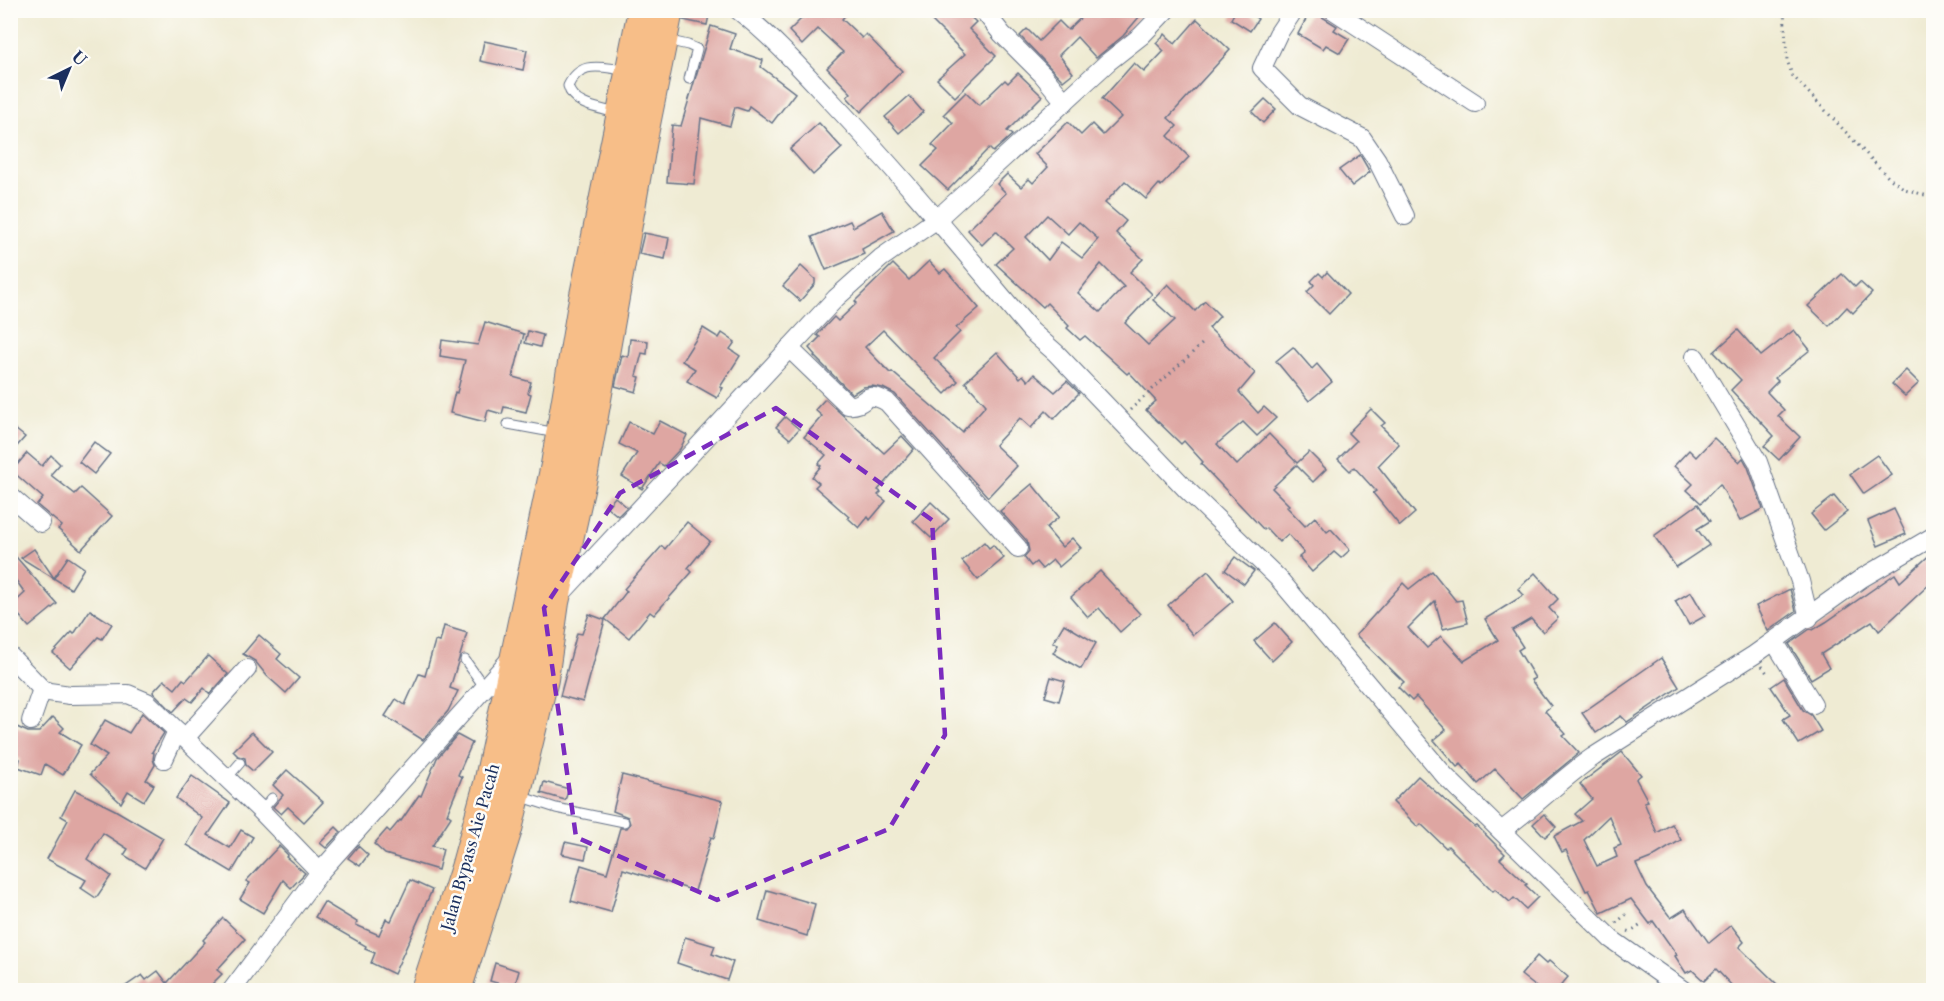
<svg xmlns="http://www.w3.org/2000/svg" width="1944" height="1001" font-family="'Libre Caslon Text',serif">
<rect width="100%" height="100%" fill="#fdfcf7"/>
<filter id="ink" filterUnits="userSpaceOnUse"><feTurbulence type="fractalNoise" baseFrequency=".0167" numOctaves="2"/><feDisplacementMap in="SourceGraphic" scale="12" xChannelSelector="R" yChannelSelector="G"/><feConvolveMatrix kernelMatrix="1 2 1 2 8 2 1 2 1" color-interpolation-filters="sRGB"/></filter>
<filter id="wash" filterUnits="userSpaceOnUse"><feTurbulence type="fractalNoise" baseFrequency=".008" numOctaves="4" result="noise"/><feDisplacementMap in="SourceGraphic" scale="24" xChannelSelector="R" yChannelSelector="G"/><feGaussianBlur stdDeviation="1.35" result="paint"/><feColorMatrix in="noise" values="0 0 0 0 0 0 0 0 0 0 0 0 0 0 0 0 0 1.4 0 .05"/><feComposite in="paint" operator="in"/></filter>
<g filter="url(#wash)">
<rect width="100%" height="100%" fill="#efebd3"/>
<g id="blocks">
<g fill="#dea6a2" fill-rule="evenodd">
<polygon points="685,10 710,10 707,25 683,20"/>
<polygon points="810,10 850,10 842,19 862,38 866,34 902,71 861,112 847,97 851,93 827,68 843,52 818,29 802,45 789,31"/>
<polygon points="921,10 963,10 976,22 969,29 996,56 955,97 937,79 965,54"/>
<polygon points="1089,10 1098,17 1103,10 1145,10 1123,36 1096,58 1077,37 1059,55 1073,73 1063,81 1020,36 1027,29 1039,41 1059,21 1068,30"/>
<polygon points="1236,10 1245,10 1258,19 1250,31 1231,19"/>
<polygon points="1311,10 1337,26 1334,30 1349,39 1340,53 1326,45 1323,49 1298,34"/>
<path d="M1197,19L1230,50L1168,118L1177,126L1168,136L1189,157L1161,186L1159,184L1146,199L1125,181L1105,203L1126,221L1116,233L1143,259L1130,272L1152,294L1125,323L1148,345L1175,320L1153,300L1168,284L1195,311L1205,301L1220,316L1209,328L1255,373L1239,392L1258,413L1264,407L1276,418L1257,436L1243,422L1217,444L1237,465L1269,434L1297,463L1309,452L1326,469L1313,482L1296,465L1272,488L1289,505L1287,507L1305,526L1315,517L1327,532L1331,529L1350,550L1341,558L1334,552L1312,572L1299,557L1304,553L1288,534L1279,542L1266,528L1264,530L1201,464L1203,462L1184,441L1181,444L1146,410L1156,401L1129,372L1127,374L1085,336L1080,340L1067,328L1069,326L1047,303L1043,307L996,264L1013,248L996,231L982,245L968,230L1006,193L997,184L1007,174L1021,187L1029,179L1033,183L1048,167L1035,154L1068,122L1081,135L1092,124L1103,135L1121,117L1102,99L1134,63L1144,72L1164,51L1156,43L1165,34L1175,44ZM1047,215L1068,234L1079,222L1098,239L1082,258L1061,242L1048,260L1026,237ZM1101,264L1124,287L1100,312L1078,293Z"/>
<polygon points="711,26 735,34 730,49 763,60 761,67 795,93 772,123 749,106 747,111 735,107 730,126 701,118 694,184 667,182 672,125 681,126"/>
<polygon points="484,41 527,50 523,70 480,61"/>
<polygon points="1018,73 1042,96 1007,131 1012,135 993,152 989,148 948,190 922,166 938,150 932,145 953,123 944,114 966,92 979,105 1005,80 1008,83"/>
<polygon points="909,96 923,112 899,133 885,117"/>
<polygon points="1265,99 1276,109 1263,123 1252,112"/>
<polygon points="819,123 842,148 813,175 790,149"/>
<polygon points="1360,155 1370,172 1352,186 1339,170"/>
<polygon points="882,211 894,231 862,249 864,254 826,270 812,237 850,221 853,227"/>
<polygon points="644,233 669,238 665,259 639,254"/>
<polygon points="929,261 940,273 945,269 979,308 956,328 960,332 934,358 958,381 945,394 883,330 865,347 890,373 892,372 962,432 986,405 965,382 997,352 1020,378 1023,375 1028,381 1034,374 1055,392 1067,381 1079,393 1054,419 1046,411 1031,428 1020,418 995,445 1017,466 988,497 895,394 883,388 872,386 863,387 852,394 814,356 815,355 809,348 820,337 817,335 834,317 838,321 857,303 855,301 893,264 909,280"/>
<polygon points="801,266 815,279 815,284 800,301 783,286"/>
<polygon points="1327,272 1348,294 1329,314 1307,292 1314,285 1311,281 1319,273 1323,277"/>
<polygon points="1842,274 1855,287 1860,282 1872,293 1853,313 1847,307 1829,326 1808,306"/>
<polygon points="485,322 524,334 513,377 531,382 528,393 531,394 526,412 504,407 502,414 488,410 485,422 450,413 455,392 457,393 465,360 440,356 442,340 478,345"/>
<polygon points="703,328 719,338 722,333 735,342 730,349 740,356 720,387 723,388 717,398 687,381 695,369 682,361"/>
<polygon points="1738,330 1761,356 1794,330 1810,350 1775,378 1778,381 1767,392 1784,410 1778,416 1800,437 1779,460 1764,446 1774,436 1731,390 1741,380 1714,352"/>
<polygon points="528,331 543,335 540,347 525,343"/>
<polygon points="630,339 648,341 647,354 642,353 636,376 640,377 636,392 615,386 622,355 628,357"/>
<polygon points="1293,347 1312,369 1317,364 1332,382 1309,401 1276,361"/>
<polygon points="1906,370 1919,383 1905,396 1892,384"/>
<polygon points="825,399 884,453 902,436 914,449 878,490 881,492 878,495 886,501 870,520 868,517 859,528 848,518 849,517 815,487 819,483 812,477 821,466 818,464 826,455 804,437 822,416 815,410"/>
<polygon points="1371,409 1385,423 1381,426 1399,444 1378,466 1415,513 1400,526 1373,493 1376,491 1354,467 1350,471 1338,459 1356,441 1348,433"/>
<polygon points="785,417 799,429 790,439 776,427"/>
<polygon points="660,421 687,435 680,449 664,466 659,463 642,489 622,476 637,453 619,444 629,422 653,434"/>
<polygon points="10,425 25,437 10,454"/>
<polygon points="1714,438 1739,462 1743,458 1748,467 1763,509 1740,521 1720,484 1701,503 1687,490 1693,484 1674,466 1689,450 1696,457"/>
<polygon points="94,442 110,454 94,474 79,462"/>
<polygon points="27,453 42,466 51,455 60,464 51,474 52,476 75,494 81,488 112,516 81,550 58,529 62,526 37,505 43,498 12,471"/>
<polygon points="1877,455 1892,475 1864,494 1850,474"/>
<polygon points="1032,484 1059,517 1046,528 1062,547 1072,538 1081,548 1059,567 1053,560 1042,569 1036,562 1031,566 1024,557 1029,551 1027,541 1000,511"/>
<polygon points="1834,496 1847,512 1824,530 1811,514"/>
<polygon points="615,497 627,507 618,516 607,507"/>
<polygon points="931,502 949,519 931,538 913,521"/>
<polygon points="1698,504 1710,521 1697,529 1709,545 1676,567 1654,536"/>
<polygon points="1894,509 1906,534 1878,546 1868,521"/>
<polygon points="687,522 710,541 688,568 692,572 654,615 650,612 629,638 605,619 627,591 624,589 662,546 665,549"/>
<polygon points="984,542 989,548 993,545 1004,558 978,580 962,561"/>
<polygon points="34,549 54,578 68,557 84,568 71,589 21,558"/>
<polygon points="10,550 57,604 29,627 11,606 25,593 10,572"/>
<polygon points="1934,551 1934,580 1879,631 1872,621 1821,654 1829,668 1811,679 1789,644 1810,629 1813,630 1826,622 1895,574 1900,582"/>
<polygon points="1235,557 1254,571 1244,584 1225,570"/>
<polygon points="1100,571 1140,614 1120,632 1099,608 1088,617 1071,597"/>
<polygon points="1208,571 1233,601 1193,635 1168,605"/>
<polygon points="1432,571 1456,601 1462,600 1468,623 1443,629 1435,601 1408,628 1427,648 1441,636 1464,661 1498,640 1485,619 1524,595 1518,589 1535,573 1558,599 1549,608 1558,618 1543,632 1531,619 1512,630 1523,647 1518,650 1535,678 1531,680 1551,706 1545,711 1566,734 1563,736 1579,753 1523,799 1495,769 1478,784 1461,764 1457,767 1434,740 1446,730 1416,697 1412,701 1398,687 1404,682 1356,635 1403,583 1409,589"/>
<polygon points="1790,589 1796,611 1768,631 1756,606"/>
<polygon points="1691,592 1705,616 1689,625 1675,601"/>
<polygon points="90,610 112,624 102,639 98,637 70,668 53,653 72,632 74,634"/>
<polygon points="589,614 605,620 583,702 560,696 577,633 582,634"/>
<polygon points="1275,623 1292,642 1272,661 1254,641"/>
<polygon points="1064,624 1096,643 1081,669 1053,653 1058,645 1053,642"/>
<polygon points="444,626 467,633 450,688 458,691 448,711 423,740 385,716 396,699 405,705 419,674 425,676 435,641 440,642"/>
<polygon points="259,635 281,654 277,659 299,678 286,693 267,676 255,661 243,654"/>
<polygon points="208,656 228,674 210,694 204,688 192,702 186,698 173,712 153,692 164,680 175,689 183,679 186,681"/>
<polygon points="1661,658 1679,687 1627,722 1621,716 1596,733 1582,713"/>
<polygon points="1051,677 1065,681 1059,701 1045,697"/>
<polygon points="1784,678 1803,710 1811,715 1821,731 1799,744 1783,719 1790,715 1771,687"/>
<polygon points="142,713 164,733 152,752 154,753 153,759 155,765 146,780 154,785 144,801 128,791 121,803 90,774 107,756 90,745 105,720 129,733"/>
<polygon points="53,717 64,728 60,732 81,745 63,775 45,764 41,775 18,767 20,759 10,756 10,724 28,732 39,732"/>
<polygon points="252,732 272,752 253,771 246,765 245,758 238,756 233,751"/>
<polygon points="457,735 472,743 458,775 462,777 447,814 451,817 432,846 443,849 438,870 385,854 374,844 387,829 390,832 400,820 401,821 419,795 421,796 437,758"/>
<path d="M1622,752L1641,775L1636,779L1648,801L1644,802L1657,833L1672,824L1681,840L1651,858L1636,864L1647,887L1671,918L1685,909L1709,943L1731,925L1744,942L1739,947L1783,990H1736L1716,969L1704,981L1692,970L1686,973L1675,956L1677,955L1653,921L1650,924L1631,899L1601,913L1589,890L1586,891L1566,850L1562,852L1554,836L1582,821L1575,814L1592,799L1580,784ZM1609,816L1621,845L1614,848L1617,857L1597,866L1584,840Z"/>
<polygon points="287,770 323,802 304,822 288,807 281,814 273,807 283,795 273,785"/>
<polygon points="622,775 723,801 714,838 711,837 695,891 623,869 611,912 571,901 581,865 607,873 620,828 627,828 630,824 628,817 613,811"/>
<polygon points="192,776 230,803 208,835 230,848 241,830 253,837 232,872 187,845 202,818 176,798"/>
<polygon points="1418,776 1475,827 1477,826 1505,854 1500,859 1527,884 1525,885 1538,897 1526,909 1514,898 1510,902 1495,889 1493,891 1448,846 1446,848 1421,824 1418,827 1393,802"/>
<polygon points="544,782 569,789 565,800 541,793"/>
<polygon points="75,790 115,810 163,838 145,868 124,855 128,849 103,833 87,859 111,876 96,898 81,888 86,880 47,859 68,820 61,816"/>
<polygon points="1544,814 1556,827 1545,837 1533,824"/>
<polygon points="336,827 341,832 326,848 320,843"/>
<polygon points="565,842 588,847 585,859 562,854"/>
<polygon points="279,846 288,855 286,857 305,873 291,888 283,880 263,913 240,899 250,883 246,881"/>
<polygon points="358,846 368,855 360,866 348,858"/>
<polygon points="410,880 432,890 394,974 371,963 375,953 365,949 366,946 315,917 324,902 357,922 356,925 379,935 386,919 391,921"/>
<polygon points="767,890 815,904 807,936 759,921"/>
<polygon points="223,918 245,939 217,970 222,974 206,990 120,990 142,975 146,980 158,971 167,983 205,942 203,940"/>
<polygon points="685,937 715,946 712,954 733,962 727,980 677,963"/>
<polygon points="1537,956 1546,964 1549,961 1568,977 1557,990 1540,990 1521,975"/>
<polygon points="495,963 519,971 514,988 490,981"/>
</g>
</g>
</g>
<g filter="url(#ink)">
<use href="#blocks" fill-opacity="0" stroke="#657187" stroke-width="1.5"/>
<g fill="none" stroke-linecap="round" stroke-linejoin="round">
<g stroke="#657187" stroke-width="11">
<g id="lane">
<polyline points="666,40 688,45 697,49 689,79"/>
<path d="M617,113C599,108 573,106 568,86C581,59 601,68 626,70"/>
<polyline points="508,424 557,433"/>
<polyline points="465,660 485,688"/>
<polyline points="227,778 240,763"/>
<polyline points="519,796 556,808 624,822"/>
<polyline points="261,811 272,798"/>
</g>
</g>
<g stroke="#657187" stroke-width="20">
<g id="street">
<path d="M738,10C773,37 803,71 833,103C902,176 966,254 1031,331L1056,353L1187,490L1279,579L1445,776L1611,939L1683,990"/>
<polyline points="983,10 1002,34 1042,74 1065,102"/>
<polyline points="1294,10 1278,34 1262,68 1300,106 1362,138 1377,160 1405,216"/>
<polyline points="1333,10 1475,103"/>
<path d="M789,348L848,405C869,407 861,388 887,402L1018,548"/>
<polyline points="1695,357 1758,462 1800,581 1809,618"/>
<polyline points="10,496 41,523"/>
<polyline points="558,597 836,298 881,258 937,219 1108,62 1141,36 1166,10"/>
<polyline points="1774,641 1813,704"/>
<polyline points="10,656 42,689 49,692 70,695 128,694 147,702 261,811 320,872"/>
<polyline points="31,721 42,689"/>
<polyline points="185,738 247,669"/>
<polyline points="164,759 177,731"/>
<path d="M1501,831C1533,808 1561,779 1593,757L1754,655L1862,578L1934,536"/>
<polyline points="232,990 320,872 512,657"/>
</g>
</g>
<g stroke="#657187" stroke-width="34">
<g id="highway">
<polyline points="427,990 467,868 490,784 557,465 583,310 644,10"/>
<polyline points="455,990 506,829 542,679 553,602 582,472 642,134 667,10"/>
</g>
</g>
<g stroke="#657187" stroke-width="3" stroke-dasharray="1.5 4.5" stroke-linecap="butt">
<polyline points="1784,10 1787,60 1792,75 1889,178 1905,189 1934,198"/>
<polyline points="1130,410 1202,344"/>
<polyline points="1762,666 1767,673"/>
<polyline points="1616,923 1629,912"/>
<polyline points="1628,931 1631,932 1641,925"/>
</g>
<use href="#lane" stroke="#fff" stroke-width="9"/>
<use href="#street" stroke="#fff" stroke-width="18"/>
<use href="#highway" stroke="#f7be88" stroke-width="32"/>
</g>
</g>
<path fill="none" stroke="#7b2cbf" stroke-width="4.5" stroke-dasharray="12 8" stroke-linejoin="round" d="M776,408L932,520L945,735L889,829L717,900L576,837L544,608L620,493Z"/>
<g text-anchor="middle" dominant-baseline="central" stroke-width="5" stroke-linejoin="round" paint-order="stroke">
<g font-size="16" fill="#1b2f5e" stroke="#fdfcf7">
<text transform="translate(470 847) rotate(-74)">Jalan Bypass Aie Pacah</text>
</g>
</g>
<rect width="1944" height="1001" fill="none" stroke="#fdfcf7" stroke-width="36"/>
<g transform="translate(69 69) rotate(43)" stroke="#fdfcf7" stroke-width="4.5" paint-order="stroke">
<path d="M0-4.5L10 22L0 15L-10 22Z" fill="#1b2f5e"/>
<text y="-9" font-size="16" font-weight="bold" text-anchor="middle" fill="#1b2f5e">U</text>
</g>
</svg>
